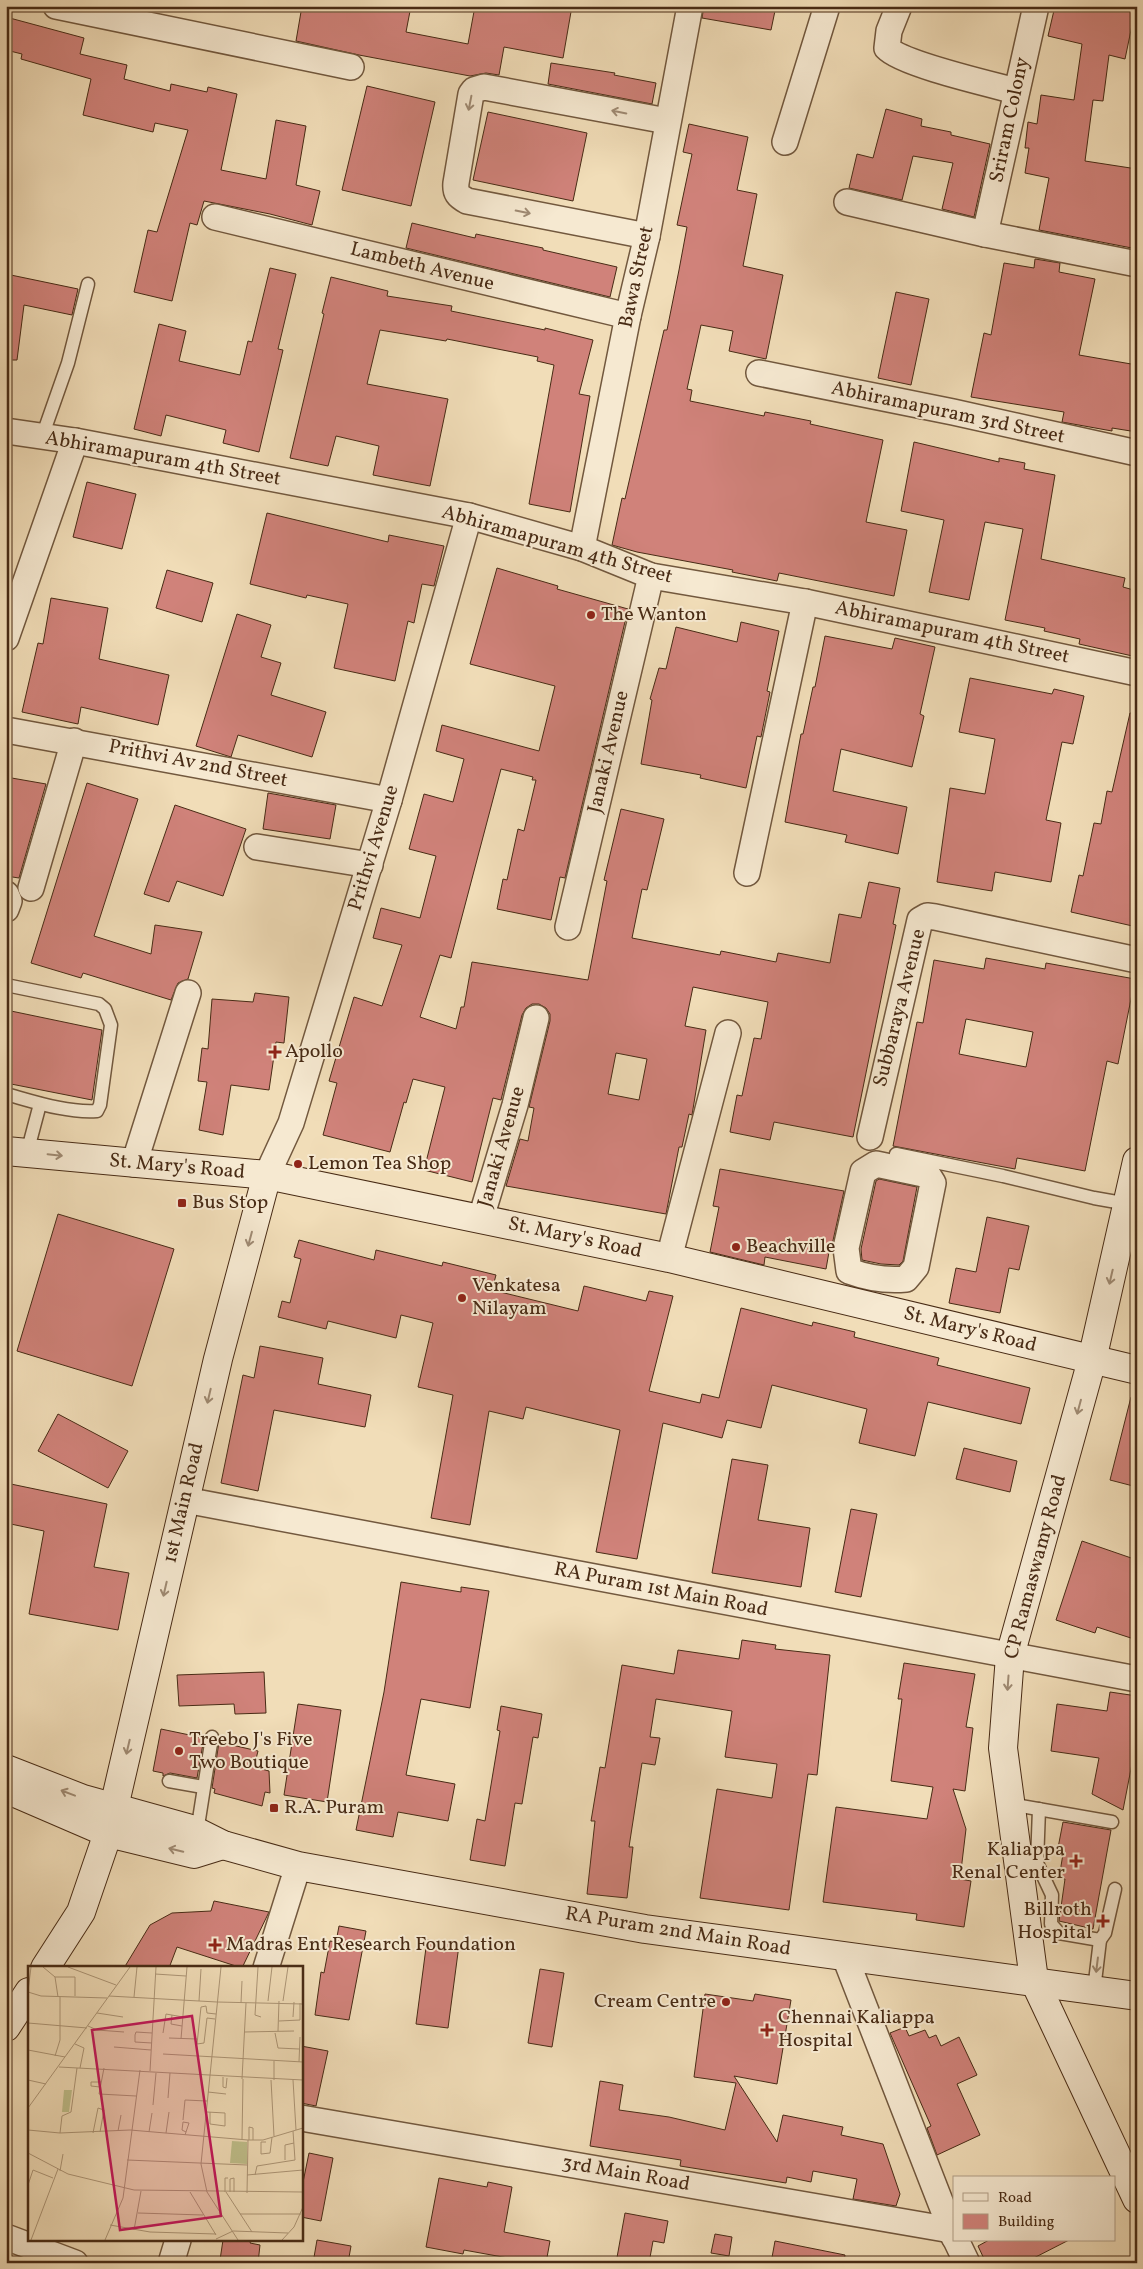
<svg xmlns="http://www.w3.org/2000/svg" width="1143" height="2269" font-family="Vollkorn,serif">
<rect width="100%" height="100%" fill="#f1ddb8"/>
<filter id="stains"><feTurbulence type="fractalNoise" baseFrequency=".004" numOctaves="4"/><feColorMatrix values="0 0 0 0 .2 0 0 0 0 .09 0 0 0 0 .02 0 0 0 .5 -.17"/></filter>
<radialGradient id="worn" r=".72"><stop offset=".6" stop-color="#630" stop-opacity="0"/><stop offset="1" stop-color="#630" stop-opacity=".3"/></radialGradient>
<g fill="#d0827a" stroke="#482b15" fill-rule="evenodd">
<polygon points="302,6 411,6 406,32 468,44 475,6 572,6 563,58 504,47 499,75 486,73 470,76 359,55 296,41"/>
<polygon points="704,6 776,6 771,30 702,18"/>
<polygon points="1055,6 1136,6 1125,59 1109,55 1103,101 1093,100 1085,161 1137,169 1137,249 1039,230 1049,178 1025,173 1029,148 1025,148 1028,122 1037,124 1041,95 1074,100 1082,44 1048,36"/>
<polygon points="6,17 84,38 80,54 127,65 124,79 170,91 171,84 207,92 208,87 237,94 221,170 266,179 276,120 306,126 296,185 320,191 312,225 270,214 204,201 197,225 190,223 172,301 134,292 148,230 157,232 188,130 155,123 153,132 83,115 91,79 21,59 22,54 6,50"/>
<polygon points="551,63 615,73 614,75 656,83 652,104 548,84"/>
<polygon points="367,86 435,102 411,206 342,190"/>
<polygon points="886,109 922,119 921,126 951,132 951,135 990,144 974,217 942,209 953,163 913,156 902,200 849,188 857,154 873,158"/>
<polygon points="488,112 587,133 573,201 473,180"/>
<polygon points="689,124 748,137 737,190 757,194 743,266 783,275 766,359 729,351 733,331 701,325 687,389 692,390 690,401 764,416 765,412 811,421 810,424 883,440 866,522 907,530 894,596 779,573 777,581 732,572 733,570 637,552 612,545 622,498 625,499 664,330 667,330 679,270 687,227 677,225 692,154 683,152"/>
<polygon points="412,223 475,238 476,234 543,248 543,250 617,267 610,297 406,248"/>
<polygon points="1035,259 1060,263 1059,272 1095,279 1079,355 1137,365 1137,432 1112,428 1112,431 1062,422 1064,412 971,397 984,333 991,335 1004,263 1034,268"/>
<polygon points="270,268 296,274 278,349 283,350 259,452 223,443 226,430 166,415 161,436 134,429 159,324 186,331 179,361 240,375 248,341 252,342"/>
<polygon points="6,274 78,289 72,315 24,305 17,360 6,360"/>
<polygon points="331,277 388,291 387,296 452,306 451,311 545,330 545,328 593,340 579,394 590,396 570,512 529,504 554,365 537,361 538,357 447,339 446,341 380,330 367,384 448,399 430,486 373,475 379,446 336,436 328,466 290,458 324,314 322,313"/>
<polygon points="896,292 929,299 911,385 878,378"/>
<polygon points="914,442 999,462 999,458 1025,463 1024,469 1055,475 1041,559 1125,578 1123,587 1137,591 1137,657 1079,644 1080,639 1044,631 1045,628 1005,620 1023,529 985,522 969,600 929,592 944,520 901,511"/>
<polygon points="87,482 136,494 122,549 73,537"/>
<polygon points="267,513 388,542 389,535 444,546 434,586 422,584 414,623 408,621 395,681 334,668 348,604 307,595 306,598 250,584"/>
<path d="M497,568L558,586L557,589L628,609L565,878L560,877L551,920L497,909L503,879L507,880L518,829L524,831L536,780H532L533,777L501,769L451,958L440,955L420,1017L456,1029L461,1007H464L472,962L588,980L607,881L604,880L621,809L664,819L647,890L642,889L632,938L720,955L721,951L776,962L778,953L830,963L839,914L861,918L869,882L900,888L893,924L896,925L853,1137L774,1122L770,1140L730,1132L737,1095L742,1096L754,1038L761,1039L768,1002L693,987L685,1026L706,1030L692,1115L689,1114L682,1147H679L666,1214L506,1186L520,1139L528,1141L534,1108L529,1107L550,1021V1014L546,1008L539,1004H532L526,1008L522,1015L501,1100L493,1098L472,1182L424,1170L445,1087L413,1079L406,1103L404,1102L390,1152L323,1135L337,1083L329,1081L354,997L382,1006L402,945L373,938L381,908L420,918L436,856L409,849L424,794L453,802L464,759L436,751L442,725L539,751L555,686L470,664ZM616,1053L647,1059L639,1100L608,1094Z"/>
<polygon points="167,570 213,583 202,622 156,608"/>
<polygon points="51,598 108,608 99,659 169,675 158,725 81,707 78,724 22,712 38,643 43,644"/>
<polygon points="237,614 271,625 261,657 281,663 271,695 326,712 312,757 238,735 231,757 196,746"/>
<polygon points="741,622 779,631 767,691 770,692 761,737 757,736 746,788 700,778 701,775 641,764 652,700 650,699 659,668 666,669 676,627 737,642"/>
<polygon points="825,636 892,649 895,638 935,647 920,714 924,716 912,767 841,749 833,791 907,807 898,854 845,842 847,835 785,822 801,734 803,734 813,687 815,687"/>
<polygon points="970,678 1052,694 1054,689 1084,696 1073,744 1062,742 1046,820 1061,823 1051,882 995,872 992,891 937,882 950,788 985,794 995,739 959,732"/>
<polygon points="1130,713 1137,713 1137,927 1071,912 1079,875 1083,876 1094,823 1101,824 1107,791 1112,792"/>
<polygon points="6,777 46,784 19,878 6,876"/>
<polygon points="87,783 138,799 94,936 151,954 155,925 202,932 188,979 178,983 171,1000 83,973 81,978 31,963"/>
<polygon points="268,793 336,805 330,839 263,829"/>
<polygon points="175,805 246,829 223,896 177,881 169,902 144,894"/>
<path d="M986,958L1045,969L1046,963L1135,979L1118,1064L1107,1061L1085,1171L1017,1158L1015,1169L893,1146L917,1022L923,1023L934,960L984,969ZM966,1019L1033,1032L1026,1067L959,1054Z"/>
<polygon points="255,993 289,997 284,1043 276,1042 269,1090 231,1085 223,1135 199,1130 207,1082 198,1081 202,1048 208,1049 212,999 253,1002"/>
<polygon points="11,1011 102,1030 92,1100 6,1083 6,1034"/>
<polygon points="720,1169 844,1191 832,1245 832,1253 829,1252 826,1269 765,1257 764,1265 710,1252 719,1207 713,1206"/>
<polygon points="879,1179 917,1187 903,1261 899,1265 881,1264 862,1260 861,1249 876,1181"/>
<polygon points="58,1214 174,1249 132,1386 17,1351"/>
<polygon points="987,1217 1029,1226 1019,1270 1009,1268 1000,1313 949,1303 956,1268 976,1272"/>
<polygon points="299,1240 374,1260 376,1250 442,1266 443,1262 496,1275 492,1290 578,1311 584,1286 646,1301 649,1291 673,1296 649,1391 700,1403 702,1394 719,1398 741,1308 812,1326 813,1322 855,1332 854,1337 939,1358 937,1365 1030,1388 1021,1424 928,1402 915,1456 859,1443 867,1409 772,1385 761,1428 727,1420 722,1438 663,1423 637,1559 596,1552 620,1430 526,1407 523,1419 489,1411 470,1525 431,1518 453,1395 418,1387 433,1323 401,1315 396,1338 328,1321 326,1329 278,1317 282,1301 290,1303 301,1259 294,1257"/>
<polygon points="260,1346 323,1358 318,1384 371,1395 365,1427 274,1410 258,1491 221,1483 243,1375 254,1378"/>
<polygon points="1131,1397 1137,1398 1137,1487 1110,1480"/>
<polygon points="58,1414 128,1451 108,1488 38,1451"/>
<polygon points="964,1448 1017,1461 1010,1492 956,1479"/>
<polygon points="732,1459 768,1465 758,1520 810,1528 801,1587 712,1573"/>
<polygon points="6,1483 107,1504 94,1567 129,1573 118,1630 29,1614 44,1531 6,1523"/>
<polygon points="851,1509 877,1514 861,1597 835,1592"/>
<polygon points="1082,1541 1137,1560 1137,1640 1097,1627 1095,1633 1056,1620"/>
<polygon points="401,1582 461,1592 461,1587 489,1591 470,1708 421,1699 406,1775 455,1784 448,1821 398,1812 393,1837 356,1830 384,1692"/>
<polygon points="742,1640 776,1645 775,1649 830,1655 817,1775 808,1774 789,1910 700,1898 717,1789 772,1798 777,1764 725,1757 732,1711 656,1699 650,1737 660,1738 655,1765 642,1763 629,1847 633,1847 627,1898 587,1894 595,1821 591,1821 600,1767 605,1768 622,1665 674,1674 678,1650 739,1659"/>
<polygon points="904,1663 975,1674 966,1727 973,1728 965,1791 953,1789 966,1829 960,1879 971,1881 964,1927 916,1920 917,1914 823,1902 836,1807 927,1819 933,1787 891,1781 902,1699 898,1699"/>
<polygon points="264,1672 266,1713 235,1714 234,1704 179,1706 177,1675"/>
<polygon points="1110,1692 1137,1696 1137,1738 1123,1810 1092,1794 1099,1758 1051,1751 1057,1704 1107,1711"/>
<polygon points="298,1704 341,1710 327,1802 284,1795"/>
<polygon points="501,1706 542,1714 538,1738 533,1737 522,1804 515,1803 505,1866 470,1860 477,1819 485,1821 500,1731 497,1730"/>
<polygon points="161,1729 204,1738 197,1778 170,1773 163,1776 163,1773 153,1771"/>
<polygon points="219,1742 258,1751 254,1767 269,1771 270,1793 265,1792 262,1806 214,1793 215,1789 212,1788"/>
<polygon points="1063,1822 1111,1830 1093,1929 1059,1921 1065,1879 1059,1878 1063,1854 1057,1853"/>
<polygon points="214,1901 269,1912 242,1968 177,1947 169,1968 124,1968 150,1925 172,1913 211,1911"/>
<polygon points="339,1926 366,1931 349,2020 315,2015 321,1972 324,1973 330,1941 336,1942"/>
<polygon points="427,1940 459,1945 448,2028 416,2024"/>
<polygon points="540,1969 564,1973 552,2047 528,2043"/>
<polygon points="705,1994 753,2001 755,1994 791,2000 777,2084 734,2076 777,2142 783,2115 843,2127 841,2135 883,2144 900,2194 896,2206 853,2199 857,2179 813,2171 811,2182 787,2177 786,2183 680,2166 681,2160 590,2146 600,2081 623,2085 619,2110 669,2117 725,2130 736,2083 694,2077"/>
<polygon points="905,2027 909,2036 925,2030 929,2038 936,2035 941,2046 959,2037 977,2075 957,2084 980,2135 937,2155 927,2128 931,2126 890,2033"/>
<polygon points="301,2046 328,2051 316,2106 301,2103"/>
<polygon points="309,2153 333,2158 321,2221 301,2217 301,2192"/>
<polygon points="439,2178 487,2187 488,2182 512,2187 504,2232 550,2241 546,2263 518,2263 519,2260 464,2250 463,2254 426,2247"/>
<polygon points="625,2213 668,2221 664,2243 653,2241 649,2263 616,2263"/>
<polygon points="715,2234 732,2237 729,2256 711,2253"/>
<polygon points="223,2240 251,2240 250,2243 260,2245 258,2263 220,2260"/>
<polygon points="317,2240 351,2246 348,2263 313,2263"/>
<polygon points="989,2240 1069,2240 1024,2263 986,2263 978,2246"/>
<polygon points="775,2241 845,2255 844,2263 771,2263"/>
</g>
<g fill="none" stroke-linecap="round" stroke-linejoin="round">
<g stroke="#72583e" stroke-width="15">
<g id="lane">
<polyline points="42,437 68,363 88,284"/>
<path d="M6,985L99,1004L105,1009L111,1025L100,1105L97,1111C67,1113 35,1102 6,1094"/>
<polyline points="27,1153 40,1104"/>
<polyline points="896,1154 1003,1176 1094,1198 1128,1204"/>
<polyline points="169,1781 203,1787"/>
<polyline points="1010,1804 1112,1822"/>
<polyline points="1039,1809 1037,1863 1052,1895 1051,1924 1059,1933 1100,1940 1105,1933 1115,1889"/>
<polyline points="197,1832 212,1737"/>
<polyline points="1094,1990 1100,1940"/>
</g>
</g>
<g stroke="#72583e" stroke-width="28">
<g id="street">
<polyline points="56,6 351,67"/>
<path d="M899,6L889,31L887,48C902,64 990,84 1016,91"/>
<polyline points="785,142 827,6"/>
<polyline points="847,202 985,234 1137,264"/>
<polyline points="215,217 628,316"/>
<polyline points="985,234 1036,6"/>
<path d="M647,236L467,201C458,196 455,193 456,183L471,94L474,90L484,87L667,121"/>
<polyline points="759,373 953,412 1137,453"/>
<polyline points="6,431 75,441 469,516 582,548 651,576 805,602 1137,673"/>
<polyline points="582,548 628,316 647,236 690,6"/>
<polyline points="6,638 75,441"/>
<polyline points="6,730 389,800"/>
<polyline points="257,847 370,865"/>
<polyline points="747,873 805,602"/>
<polyline points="31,888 74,741"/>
<polyline points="6,894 9,901 6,909"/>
<polyline points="568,927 651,576"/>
<polyline points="870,1137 920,920 927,916 935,917 1137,960"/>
<polyline points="134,1164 188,993"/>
<path d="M876,1164L928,1175L933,1183L916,1267L906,1279C886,1281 868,1278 849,1271L846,1248L863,1172Z"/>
<polyline points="267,1175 291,1123 389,800 469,516"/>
<polyline points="481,1218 515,1105 536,1018"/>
<polyline points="669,1258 728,1033"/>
<polyline points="185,1500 1137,1679"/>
<polyline points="845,1957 954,2237"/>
<polyline points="266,1968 298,1866"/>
<polyline points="301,2118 951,2230"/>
<polyline points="6,2237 75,2263"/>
<polyline points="956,2240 967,2263"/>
<polyline points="171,2263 178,2240"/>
</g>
</g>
<g stroke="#482b15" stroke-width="30">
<g id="secondary">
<polyline points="6,1151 267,1175 669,1258 1137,1370"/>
<polyline points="1137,1161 1092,1360 1010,1656 1003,1748 1034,1980 1137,2199"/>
<polyline points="6,1769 83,1799 191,1829 223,1845 298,1866 645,1929 1137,1996"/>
<polyline points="6,1789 108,1833 194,1854 223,1845"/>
<polyline points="45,1968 81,1912 108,1833 218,1359 267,1175"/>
<polyline points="6,2027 29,1992"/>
</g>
</g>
<use href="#lane" stroke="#f6e9d1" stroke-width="12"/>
<use href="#street" stroke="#f6e9d1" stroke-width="25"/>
<use href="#secondary" stroke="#f6e9d1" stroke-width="28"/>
</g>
<defs><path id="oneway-shaft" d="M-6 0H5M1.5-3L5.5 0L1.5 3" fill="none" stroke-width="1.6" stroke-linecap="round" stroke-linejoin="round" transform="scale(1.25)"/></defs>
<g stroke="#9f8a73">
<use href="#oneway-shaft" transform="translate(470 103) rotate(101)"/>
<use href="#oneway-shaft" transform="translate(619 112) rotate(-169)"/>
<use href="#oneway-shaft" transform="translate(523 212) rotate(11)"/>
<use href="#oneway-shaft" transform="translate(55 1155) rotate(6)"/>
<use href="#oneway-shaft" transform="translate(250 1239) rotate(105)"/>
<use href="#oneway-shaft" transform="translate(1111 1277) rotate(103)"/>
<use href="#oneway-shaft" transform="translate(209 1396) rotate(103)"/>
<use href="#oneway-shaft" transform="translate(1079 1407) rotate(105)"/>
<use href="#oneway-shaft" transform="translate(165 1589) rotate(103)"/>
<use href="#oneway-shaft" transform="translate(1008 1683) rotate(94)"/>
<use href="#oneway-shaft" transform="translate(128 1747) rotate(103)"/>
<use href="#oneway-shaft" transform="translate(68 1793) rotate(-159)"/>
<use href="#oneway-shaft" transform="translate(176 1850) rotate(-166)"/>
<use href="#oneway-shaft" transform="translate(1097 1965) rotate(97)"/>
</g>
<g fill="#8f2418" stroke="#f6e9d1" stroke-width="2">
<circle cx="591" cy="615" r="5"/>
<path d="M272.5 1044.5h5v5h5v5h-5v5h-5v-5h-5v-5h5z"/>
<circle cx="298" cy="1164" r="5"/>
<rect x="177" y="1198" width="10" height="10" rx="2.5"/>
<circle cx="736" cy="1247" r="5"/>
<circle cx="462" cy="1298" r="5"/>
<circle cx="179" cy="1751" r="5"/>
<rect x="269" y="1803" width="10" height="10" rx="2.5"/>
<path d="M1073.5 1853.5h5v5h5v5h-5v5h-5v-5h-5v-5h5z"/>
<path d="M1100.5 1913.5h5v5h5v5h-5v5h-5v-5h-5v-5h5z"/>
<path d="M212.5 1937.5h5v5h5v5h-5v5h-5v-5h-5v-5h5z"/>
<circle cx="726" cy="2002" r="5"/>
<path d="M764.5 2022.5h5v5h5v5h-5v5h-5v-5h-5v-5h5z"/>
</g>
<g text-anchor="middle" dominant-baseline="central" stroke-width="4" stroke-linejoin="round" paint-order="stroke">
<g font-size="20" fill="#482b15" stroke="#f6e9d1">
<text transform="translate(1010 120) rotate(-78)">Sriram Colony</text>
<text transform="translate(422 267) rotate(14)">Lambeth Avenue</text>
<text transform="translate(637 277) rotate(-78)">Bawa Street</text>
<text transform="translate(948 413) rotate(12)">Abhiramapuram 3rd Street</text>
<text transform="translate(163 459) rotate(10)">Abhiramapuram 4th Street</text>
<text transform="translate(557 545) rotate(16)">Abhiramapuram 4th Street</text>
<text transform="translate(952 633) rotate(12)">Abhiramapuram 4th Street</text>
<text transform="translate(609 752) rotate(-77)">Janaki Avenue</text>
<text transform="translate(198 764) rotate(11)">Prithvi Av 2nd Street</text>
<text transform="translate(374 848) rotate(-73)">Prithvi Avenue</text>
<text transform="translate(900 1008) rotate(-76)">Subbaraya Avenue</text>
<text transform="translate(502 1147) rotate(-74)">Janaki Avenue</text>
<text transform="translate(177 1167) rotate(5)">St. Mary's Road</text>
<text transform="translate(575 1238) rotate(12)">St. Mary's Road</text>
<text transform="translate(970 1330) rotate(14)">St. Mary's Road</text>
<text transform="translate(184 1503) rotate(-77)">1st Main Road</text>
<text transform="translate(1036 1567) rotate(-75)">CP Ramaswamy Road</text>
<text transform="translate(661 1590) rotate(11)">RA Puram 1st Main Road</text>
<text transform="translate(678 1932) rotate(9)">RA Puram 2nd Main Road</text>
<text transform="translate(626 2174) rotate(10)">3rd Main Road</text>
</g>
<g font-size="20" fill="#482b15" stroke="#f6e9d1" text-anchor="start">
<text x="601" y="615">The Wanton</text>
<text x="285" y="1052">Apollo</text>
<text x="308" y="1164">Lemon Tea Shop</text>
<text x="192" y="1203">Bus Stop</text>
<text x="746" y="1247">Beachville</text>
<text x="472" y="1286">Venkatesa<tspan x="472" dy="23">Nilayam</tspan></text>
<text x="189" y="1740">Treebo J's Five<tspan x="189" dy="23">Two Boutique</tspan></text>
<text x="284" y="1808">R.A. Puram</text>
<text x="1065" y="1850" text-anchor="end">Kaliappa<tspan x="1065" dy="23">Renal Center</tspan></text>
<text x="1092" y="1910" text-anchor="end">Billroth<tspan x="1092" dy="23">Hospital</tspan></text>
<text x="226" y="1945">Madras Ent Research Foundation</text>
<text x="716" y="2002" text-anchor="end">Cream Centre</text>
<text x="778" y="2018">Chennai Kaliappa<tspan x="778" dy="23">Hospital</tspan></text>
</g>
</g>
<g transform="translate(28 1966)">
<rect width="275" height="275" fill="#f1ddb8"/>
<path d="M36,124H44L41,146H34ZM204,175L219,176V198L202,197Z" fill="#bfbf8b"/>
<path fill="none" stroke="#ad9677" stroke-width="1" d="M15,1L27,11L30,31M40,1L88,19M230,1L227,49L233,51M127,8L158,10M27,11H47V30M0,25L3,1M0,26L13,30L79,32M81,30L189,36M106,31L109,1M171,35L173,3M240,35L244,1M255,35L260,1M189,36L275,38M213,37L214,15M69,47L95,51M144,49L143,58L154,60M265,51L266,36M187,53L179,52L176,77L169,78L173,41L178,40L179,47L188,48M251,55L272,54V37M0,57L59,62M60,60L69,64L96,66M250,65L251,35M216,66L266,65M135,67L138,48L155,51M247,67L250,82L271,83M141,72L169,73M153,73L159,1M124,77L107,76V69L108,66L124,67M47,78L56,82L52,102M86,81L123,84M0,84L37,91M135,88L275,96M27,90L32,74V31M246,95V114M271,96L272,71M31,101L275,114M76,102L71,128L108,130M122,105L128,1M195,111V121L198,122L199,112M214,113L218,37M0,114L18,118M243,114L246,170M265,114L268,164M72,121L63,120V116H73M180,126L198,128M140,132L142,107M125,139L128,107M0,142L102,1M179,146L197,147V160L182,158V146M155,154L157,134L179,135M0,164L32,167L102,164L220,174H235L275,162M90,165L93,149M121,166L124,147M32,167L34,150L43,146L49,102M65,167L70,142L76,144L72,166M138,167L141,146M157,169L161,157L155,156L154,164L158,166M214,173L215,113M221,174V161L225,162V174M238,176H233V188L242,187L244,171M0,187L40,208L106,224L275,226M99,194L219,199M257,194V179L266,177M32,205L35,188M219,209L275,204M227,209L229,200L267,194L265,165M0,219L5,204L25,212M162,226L188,269M179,226L210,274M179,226L173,198L193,1M197,226V212H200M198,226L224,266M202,226V213L206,212V226M219,227L220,174M110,247L175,249M212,248H273M82,259L122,266L188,268M106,264L113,225M188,273L205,265L260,267M3,274L30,203M77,274L95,232L112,104M254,274L266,261L275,241"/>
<path fill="#c2185b" fill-opacity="0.15" stroke="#c2185b" stroke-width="2.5" d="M164,50L193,250L92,264L64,64Z"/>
<rect width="275" height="275" fill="none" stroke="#482b15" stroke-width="2.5"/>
</g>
<rect width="1143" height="2269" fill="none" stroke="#f1ddb8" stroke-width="25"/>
<rect x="8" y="8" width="1128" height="2254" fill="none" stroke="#482b15" stroke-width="2.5"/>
<rect x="12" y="12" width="1118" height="2244" fill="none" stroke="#482b15"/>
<rect x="953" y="2176" width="162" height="65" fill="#f6e9d1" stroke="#b09d86"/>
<rect x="963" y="2193" width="25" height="8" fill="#f6e9d1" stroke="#b09d86"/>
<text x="998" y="2202" font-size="15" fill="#482b15">Road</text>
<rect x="963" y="2214" width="25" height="15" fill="#d0827a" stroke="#b09d86"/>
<text x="998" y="2226" font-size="15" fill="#482b15">Building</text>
<rect width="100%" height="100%" filter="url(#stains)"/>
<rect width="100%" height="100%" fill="url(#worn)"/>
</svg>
